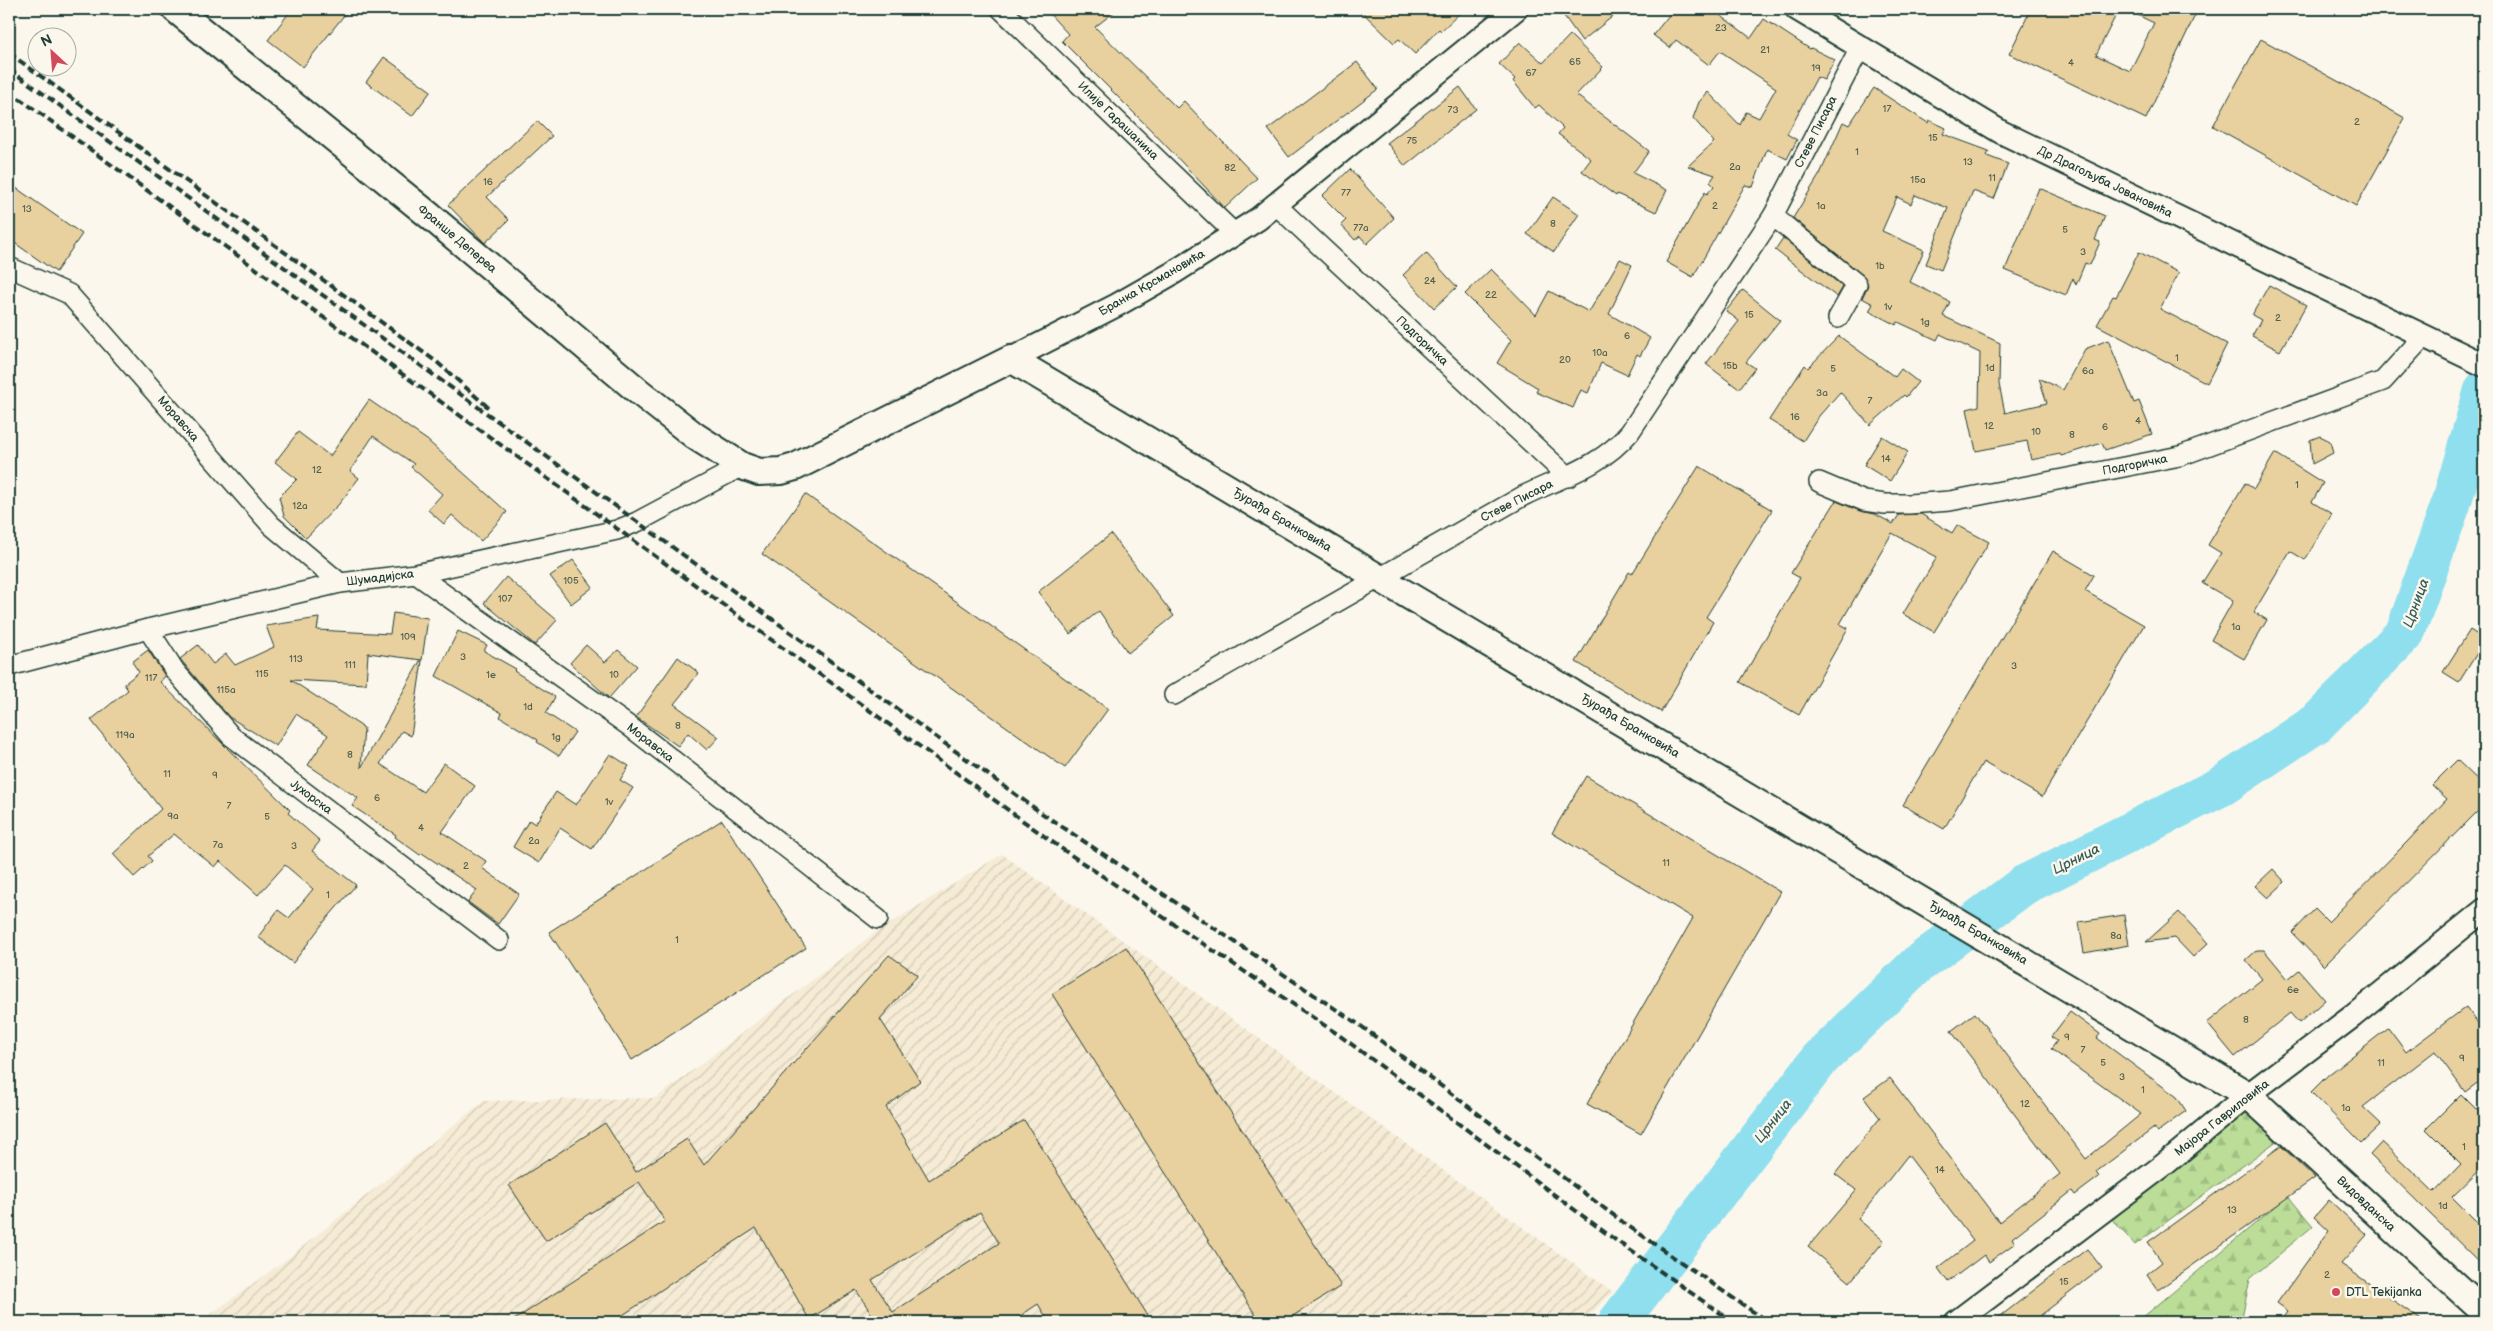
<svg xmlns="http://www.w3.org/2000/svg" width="2493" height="1331" font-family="'Balsamiq Sans',sans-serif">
<defs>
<pattern id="industrial-furrows" width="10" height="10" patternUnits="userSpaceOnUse" patternTransform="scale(1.25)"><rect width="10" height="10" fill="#f6ebd5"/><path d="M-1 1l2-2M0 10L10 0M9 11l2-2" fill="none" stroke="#d2cab7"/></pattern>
<pattern id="forest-firs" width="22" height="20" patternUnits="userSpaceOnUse" patternTransform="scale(1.25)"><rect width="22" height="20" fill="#bbdd97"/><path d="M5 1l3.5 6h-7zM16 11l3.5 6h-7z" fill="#a0bf83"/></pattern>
</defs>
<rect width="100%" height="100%" fill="#fbf7ec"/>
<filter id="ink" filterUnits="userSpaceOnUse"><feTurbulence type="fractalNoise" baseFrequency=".02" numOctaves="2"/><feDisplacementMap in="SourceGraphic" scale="10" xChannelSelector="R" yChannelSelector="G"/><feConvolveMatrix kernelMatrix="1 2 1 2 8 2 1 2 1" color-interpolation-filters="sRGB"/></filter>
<g filter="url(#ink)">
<polygon fill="url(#industrial-furrows)" points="1002,854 1613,1292 1583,1322 200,1322 291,1256 484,1101 656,1098 876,932"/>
<g fill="url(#forest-firs)" stroke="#6d8d66">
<polygon points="2246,1111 2278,1140 2135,1245 2111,1218"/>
<polygon points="2288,1196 2313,1226 2250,1279 2241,1322 2140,1322 2142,1318"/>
</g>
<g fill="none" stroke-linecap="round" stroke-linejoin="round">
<polyline stroke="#90dfee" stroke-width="40" points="1618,1322 1820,1059 1918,964 2024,885 2222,786 2317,723 2405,633 2451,504 2484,390"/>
</g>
<g fill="#e9d09f" stroke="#1f3d34" fill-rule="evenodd">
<polygon points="292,9 349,9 303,67 268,40"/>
<polygon points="1045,9 1118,9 1095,27 1177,108 1184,101 1257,178 1225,208 1152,131 1062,41 1068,34"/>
<polygon points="1359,9 1464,9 1441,31 1439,29 1415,54 1399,39 1394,43"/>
<polygon points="1559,9 1622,9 1582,41"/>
<polygon points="1674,9 1712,9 1751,38 1764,19 1810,49 1811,48 1835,60 1824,80 1817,77 1787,134 1797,140 1787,159 1767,149 1753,187 1745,185 1693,277 1666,262 1705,192 1707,194 1714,186 1710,182 1715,175 1688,166 1714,142 1693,118 1699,102 1708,92 1740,125 1746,112 1759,118 1776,88 1720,51 1709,65 1676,40 1670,48 1653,35"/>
<polygon points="2031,9 2119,9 2096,55 2130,71 2154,23 2125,9 2198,9 2146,119 2009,54"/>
<polygon points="1570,35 1603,67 1576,95 1649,151 1633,173 1667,190 1656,212 1617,194 1616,196 1582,171 1591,159 1558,134 1563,128 1539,105 1535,108 1513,81 1515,79 1499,64 1520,42 1543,63"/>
<polygon points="2261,39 2405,118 2356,206 2213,126"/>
<polygon points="384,57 431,91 412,116 366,82"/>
<polygon points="1357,62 1378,89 1289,157 1268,129"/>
<polygon points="1460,87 1476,109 1405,166 1387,143"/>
<polygon points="1874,88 1928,123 1929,120 1946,128 1943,134 1989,151 1987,156 2008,164 1994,199 1973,191 1941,270 1926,264 1948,208 1915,195 1911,204 1897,197 1882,231 1924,250 1910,282 1950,302 1943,316 2000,343 1999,384 2005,413 2047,403 2039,378 2063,390 2085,349 2108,340 2134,403 2139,401 2152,434 2105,450 2102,443 2061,456 2060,454 2031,460 2027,441 1976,451 1967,409 1979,406 1980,353 1940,334 1937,340 1898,322 1896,325 1869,311 1873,304 1862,298 1868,285 1864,276 1793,218 1820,174 1843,122 1849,125"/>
<polygon points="537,121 552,136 487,197 509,220 485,243 448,205"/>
<polygon points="1350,169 1394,218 1367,244 1360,236 1355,240 1341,225 1346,220 1322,196"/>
<polygon points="9,183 82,234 56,272 9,239"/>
<polygon points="2039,188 2105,216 2095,240 2100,242 2090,265 2085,263 2076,285 2073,278 2066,295 2005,270"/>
<polygon points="1553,197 1579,214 1554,252 1527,234"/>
<polygon points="1783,238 1843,287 1837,297 1775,250"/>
<polygon points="2139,252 2179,273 2160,309 2227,344 2207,383 2097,325 2113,296 2116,297"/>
<polygon points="1426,253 1457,287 1434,308 1403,275"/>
<polygon points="1620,259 1632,265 1609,314 1650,338 1640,356 1637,354 1627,375 1601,363 1588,393 1581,390 1573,408 1536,392 1538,388 1497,363 1511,340 1465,294 1491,269 1536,315 1549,291 1589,312"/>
<polygon points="2269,285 2306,305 2280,351 2252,336 2261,320 2252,315"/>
<polygon points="1743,290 1780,320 1746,362 1755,368 1739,389 1706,364 1739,321 1726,311"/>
<polygon points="1839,336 1895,377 1901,369 1918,382 1906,397 1904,395 1870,425 1840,392 1819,416 1803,441 1769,420 1805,365 1808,368"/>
<polygon points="369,400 427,440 507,512 481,541 452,515 444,524 428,510 442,494 411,467 414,464 373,436 350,471 359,478 339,504 306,538 284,516 279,497 297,479 275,462 298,432 330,456"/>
<polygon points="1882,436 1908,452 1890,481 1864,465"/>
<polygon points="2320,436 2330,441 2333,453 2312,464 2310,440"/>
<polygon points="2275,453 2323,483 2312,502 2332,514 2305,560 2290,551 2254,612 2267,620 2244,659 2211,640 2233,601 2202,583 2221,553 2208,545 2245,483 2254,489"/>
<polygon points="1699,466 1772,510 1706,617 1713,622 1661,712 1576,662 1629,572 1632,574"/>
<polygon points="805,494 1108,709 1065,768 762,554"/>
<polygon points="1836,501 1860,511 1875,514 1893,524 1899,515 1921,514 1952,533 1957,525 1989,542 1934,632 1903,614 1937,557 1892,533 1840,624 1848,628 1799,715 1740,682 1800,578 1791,573"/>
<polygon points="1111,534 1174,616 1128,653 1099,611 1070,634 1038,592"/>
<polygon points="2053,551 2094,575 2085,591 2144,625 2042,797 1983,762 1944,829 1903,805"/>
<polygon points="573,560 593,587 571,604 550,576"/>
<polygon points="506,577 557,620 535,645 484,603"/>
<polygon points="393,613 428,618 422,660 368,653 366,684 291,680 364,728 361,768 420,661 422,661 411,736 402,731 380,764 423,792 444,763 475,786 442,832 486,861 482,868 519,894 498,924 468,902 477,890 422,853 420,855 395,837 396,835 352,806 358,798 308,765 328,735 296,714 276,746 229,717 180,659 198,645 213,664 226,654 235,665 274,647 266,626 319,618 317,630 390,634"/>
<polygon points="2470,630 2484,639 2484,642 2459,682 2443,672"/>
<polygon points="458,631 487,645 484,651 516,669 514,671 555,697 546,713 575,732 559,756 537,742 538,740 500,717 502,713 436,676"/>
<polygon points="586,645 605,662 618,650 637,666 609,698 570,663"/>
<polygon points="148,650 165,676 160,682 290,810 288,813 320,841 312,851 356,885 324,922 293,963 258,937 278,910 289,918 313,889 285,865 258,895 220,861 215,867 174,834 148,856 152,861 134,877 113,854 161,809 91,720 128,690 124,684 139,672 132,662"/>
<polygon points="678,657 699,673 674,704 719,737 707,750 688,733 678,746 636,717"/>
<polygon points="610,754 629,766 620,780 633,788 592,849 560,828 539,863 513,847 529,820 535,824 556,792 576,805"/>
<polygon points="2457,760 2484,786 2484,805 2324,966 2292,933 2315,909 2328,922 2407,842 2447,799 2432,785"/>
<polygon points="1586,776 1780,892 1641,1134 1587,1104 1693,918 1552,833"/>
<polygon points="722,820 806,948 632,1060 549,932"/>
<polygon points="2273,869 2285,882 2268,898 2255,886"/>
<polygon points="2179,912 2208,943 2193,957 2175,938 2146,942"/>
<polygon points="2124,915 2129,945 2084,953 2079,922"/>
<polygon points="1126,947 1341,1286 1283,1322 1260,1322 1052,994"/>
<polygon points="2257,950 2264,950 2288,979 2299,970 2325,1000 2299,1023 2290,1013 2235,1057 2207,1023 2262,979 2246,960"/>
<path d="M889,955L918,975L880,1019L920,1081L886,1107L929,1180L1024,1120L1152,1322H1049L1038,1304L1011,1322H877L856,1290L809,1319L756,1228L612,1322H511L665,1221L639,1182L546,1241L509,1185L605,1123L636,1172L687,1139L704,1165ZM980,1212L999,1243L893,1312L872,1280Z"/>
<polygon points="2466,1007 2484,1031 2484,1078 2465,1092 2435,1051 2363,1107 2381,1124 2361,1143 2311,1092 2328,1075 2388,1028 2406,1052"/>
<polygon points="2070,1012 2100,1034 2097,1038 2177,1097 2186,1111 2157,1132 2154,1128 2096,1172 2099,1177 2075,1195 2072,1191 2012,1238 2015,1243 1989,1262 1984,1255 1948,1282 1938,1268 1973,1241 1908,1155 1858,1219 1884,1241 1850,1282 1808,1247 1856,1190 1835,1174 1880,1118 1864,1097 1890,1078 1999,1222 2060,1174 1951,1031 1975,1013 2086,1159 2141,1114 2051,1049 2057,1041 2051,1037"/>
<polygon points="2461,1094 2484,1117 2484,1166 2452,1197 2484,1229 2484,1267 2370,1155 2382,1142 2434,1192 2461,1164 2426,1129"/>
<polygon points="2281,1146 2315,1178 2158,1290 2147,1274 2162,1262 2148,1242"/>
<polygon points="2329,1200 2367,1235 2341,1264 2424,1322 2280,1322 2288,1311 2277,1303 2329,1231 2314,1217"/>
<polygon points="2087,1249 2102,1268 2032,1322 1993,1322"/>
</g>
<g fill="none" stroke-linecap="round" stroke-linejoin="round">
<g stroke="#1f3d34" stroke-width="22">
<g id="minor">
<polyline points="1001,9 1235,234"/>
<polyline points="1276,205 1568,477"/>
<polyline points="1773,216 1857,284 1838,318"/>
<polyline points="9,267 69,294 271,525 340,583"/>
<polyline points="1819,482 1864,501 1885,504 1909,504 1950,501 2180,456 2383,381 2424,336"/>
<polyline points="416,574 629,726 878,919"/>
<polyline points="148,629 175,671 231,736 499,940"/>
<polyline points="9,666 148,629 340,583 416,574 617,530 637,522 742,466"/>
<path d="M1174,695L1523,496C1562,477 1602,466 1630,432L1773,216L1860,48"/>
</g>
</g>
<g stroke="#1f3d34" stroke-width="26">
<g id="tertiary">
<polyline points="1797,9 2001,132 2484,365"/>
<polyline points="1011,359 1117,305 1173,273 1258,219 1516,9"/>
<polyline points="1956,1322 2165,1164 2248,1095 2353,1016 2484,910"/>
</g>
</g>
<g stroke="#1f3d34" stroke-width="30">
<polyline id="secondary" points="175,9 430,216 638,391 695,436 742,466 759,472 781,471 795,467 1011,359 2248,1095 2484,1312"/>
</g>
<use href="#minor" stroke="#fbf7ec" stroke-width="19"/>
<use href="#tertiary" stroke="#fbf7ec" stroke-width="22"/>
<use href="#secondary" stroke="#fbf7ec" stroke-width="26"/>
<g stroke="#1f3d34" stroke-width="4" stroke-dasharray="8 4" stroke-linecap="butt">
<polyline points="9,53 438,363 489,408"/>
<polyline points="9,69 1040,812 1361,1026 1624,1223 1768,1322"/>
<polyline points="9,91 1065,851 1339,1035 1614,1239 1733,1322"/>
</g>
</g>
</g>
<circle fill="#d1495b" stroke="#fbf7ec" stroke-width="2" cx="2336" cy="1292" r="5"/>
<g text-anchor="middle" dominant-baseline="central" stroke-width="5" stroke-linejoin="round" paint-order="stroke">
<g font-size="10" fill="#52624f">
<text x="1721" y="28">23</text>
<text x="1765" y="50">21</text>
<text x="1575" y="62">65</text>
<text x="2071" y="63">4</text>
<text x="1816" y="68">19</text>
<text x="1531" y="73">67</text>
<text x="1887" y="109">17</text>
<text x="1453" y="110">73</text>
<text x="2357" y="122">2</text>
<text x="1933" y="138">15</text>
<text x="1412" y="141">75</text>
<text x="1857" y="152">1</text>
<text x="1968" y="162">13</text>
<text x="1735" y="167">2a</text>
<text x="1230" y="168">82</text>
<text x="1992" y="178">11</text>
<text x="1918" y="180">15a</text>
<text x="488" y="182">16</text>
<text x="1346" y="193">77</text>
<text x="1715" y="206">2</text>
<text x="1821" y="206">1a</text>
<text x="27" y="209">13</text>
<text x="1553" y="224">8</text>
<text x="1361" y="228">77a</text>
<text x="2065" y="230">5</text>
<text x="2083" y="252">3</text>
<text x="1880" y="266">1b</text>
<text x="1430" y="281">24</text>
<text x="1491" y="295">22</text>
<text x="1888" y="307">1v</text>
<text x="1749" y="315">15</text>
<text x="2278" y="318">2</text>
<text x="1925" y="322">1g</text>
<text x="1627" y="336">6</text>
<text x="1600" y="353">10a</text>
<text x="2177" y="358">1</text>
<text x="1565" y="360">20</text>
<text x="1730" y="366">15b</text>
<text x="1990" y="368">1d</text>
<text x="1833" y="369">5</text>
<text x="2088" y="371">6a</text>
<text x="1822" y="393">3a</text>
<text x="1870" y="401">7</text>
<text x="1795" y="417">16</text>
<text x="2138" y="421">4</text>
<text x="1989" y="426">12</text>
<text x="2105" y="427">6</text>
<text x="2036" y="432">10</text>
<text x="2072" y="435">8</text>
<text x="1886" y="459">14</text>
<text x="317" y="470">12</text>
<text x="2297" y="485">1</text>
<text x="300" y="506">12a</text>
<text x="571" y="581">105</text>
<text x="505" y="599">107</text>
<text x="2236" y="627">1a</text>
<text x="408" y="637">109</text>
<text x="463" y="657">3</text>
<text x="296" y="659">113</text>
<text x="350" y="665">111</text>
<text x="2014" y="666">3</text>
<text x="262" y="674">115</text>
<text x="491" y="675">1e</text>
<text x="614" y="675">10</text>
<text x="151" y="678">117</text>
<text x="226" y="690">115a</text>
<text x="528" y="707">1d</text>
<text x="678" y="726">8</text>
<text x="125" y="735">119a</text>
<text x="556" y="737">1g</text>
<text x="350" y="755">8</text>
<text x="167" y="774">11</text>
<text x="215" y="775">9</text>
<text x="377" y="798">6</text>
<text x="609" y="802">1v</text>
<text x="229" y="806">7</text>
<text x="173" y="816">9a</text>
<text x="267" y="817">5</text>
<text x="421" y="828">4</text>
<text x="534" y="841">2a</text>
<text x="218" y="845">7a</text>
<text x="294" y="846">3</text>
<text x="1666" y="863">11</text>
<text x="466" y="866">2</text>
<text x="328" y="895">1</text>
<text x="2116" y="936">8a</text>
<text x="677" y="940">1</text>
<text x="2293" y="990">6e</text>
<text x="2246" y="1020">8</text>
<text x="2067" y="1037">9</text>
<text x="2083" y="1050">7</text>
<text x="2462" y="1058">9</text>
<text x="2103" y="1063">5</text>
<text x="2381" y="1063">11</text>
<text x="2122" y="1077">3</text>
<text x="2143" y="1090">1</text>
<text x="2025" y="1104">12</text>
<text x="2346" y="1108">1a</text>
<text x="2464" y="1147">1</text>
<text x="1940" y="1170">14</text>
<text x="2443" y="1206">1d</text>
<text x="2232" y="1210">13</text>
<text x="2327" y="1275">2</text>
<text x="2064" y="1282">15</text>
</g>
<g font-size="12" fill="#1f3d34" stroke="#fbf7ec">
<text transform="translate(1118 121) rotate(44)">Илије Гарашанина</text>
<text transform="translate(1816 132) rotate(-63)">Стеве Писара</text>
<text transform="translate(2105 182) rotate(26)">Др Драгољуба Јовановића</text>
<text transform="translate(457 239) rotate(40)">Франше Депереа</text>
<text transform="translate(1152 283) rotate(-30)">Бранка Крсмановића</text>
<text transform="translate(1422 341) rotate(43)">Подгоричка</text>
<text transform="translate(178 419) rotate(49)">Моравска</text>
<text transform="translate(2135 465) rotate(-11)">Подгоричка</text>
<text transform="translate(1517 501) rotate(-27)">Стеве Писара</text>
<text transform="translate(1282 520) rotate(31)">Ђурађа Бранковића</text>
<text transform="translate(380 578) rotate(-7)">Шумадијска</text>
<text transform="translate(1630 726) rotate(31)">Ђурађа Бранковића</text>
<text transform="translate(650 743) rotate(38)">Моравска</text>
<text transform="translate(311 797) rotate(37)">Јухорска</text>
<text transform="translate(1978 933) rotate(31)">Ђурађа Бранковића</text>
<text transform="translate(2222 1118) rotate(-38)">Мајора Гавриловића</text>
<text transform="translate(2366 1204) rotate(43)">Видовданска</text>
</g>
<g font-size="12" fill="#1f3d34" stroke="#fbf7ec" text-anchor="start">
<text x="2346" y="1292">DTL Tekijanka</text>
</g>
<g font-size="14" font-style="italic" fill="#365d59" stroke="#fbf7ec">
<text transform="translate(2416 603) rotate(-70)">Црница</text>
<text transform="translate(2076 859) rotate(-27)">Црница</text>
<text transform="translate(1773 1121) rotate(-52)">Црница</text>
</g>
</g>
<rect width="2493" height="1331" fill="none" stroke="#fbf7ec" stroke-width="30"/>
<rect x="15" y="15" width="2463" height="1301" fill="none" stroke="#1f3d34" stroke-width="2" filter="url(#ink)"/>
<g transform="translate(52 52) rotate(334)"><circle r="24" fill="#fbf7ec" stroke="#a3ada2"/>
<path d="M0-4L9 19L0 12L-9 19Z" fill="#d1495b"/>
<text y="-8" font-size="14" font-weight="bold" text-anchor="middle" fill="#1f3d34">N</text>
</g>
</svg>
